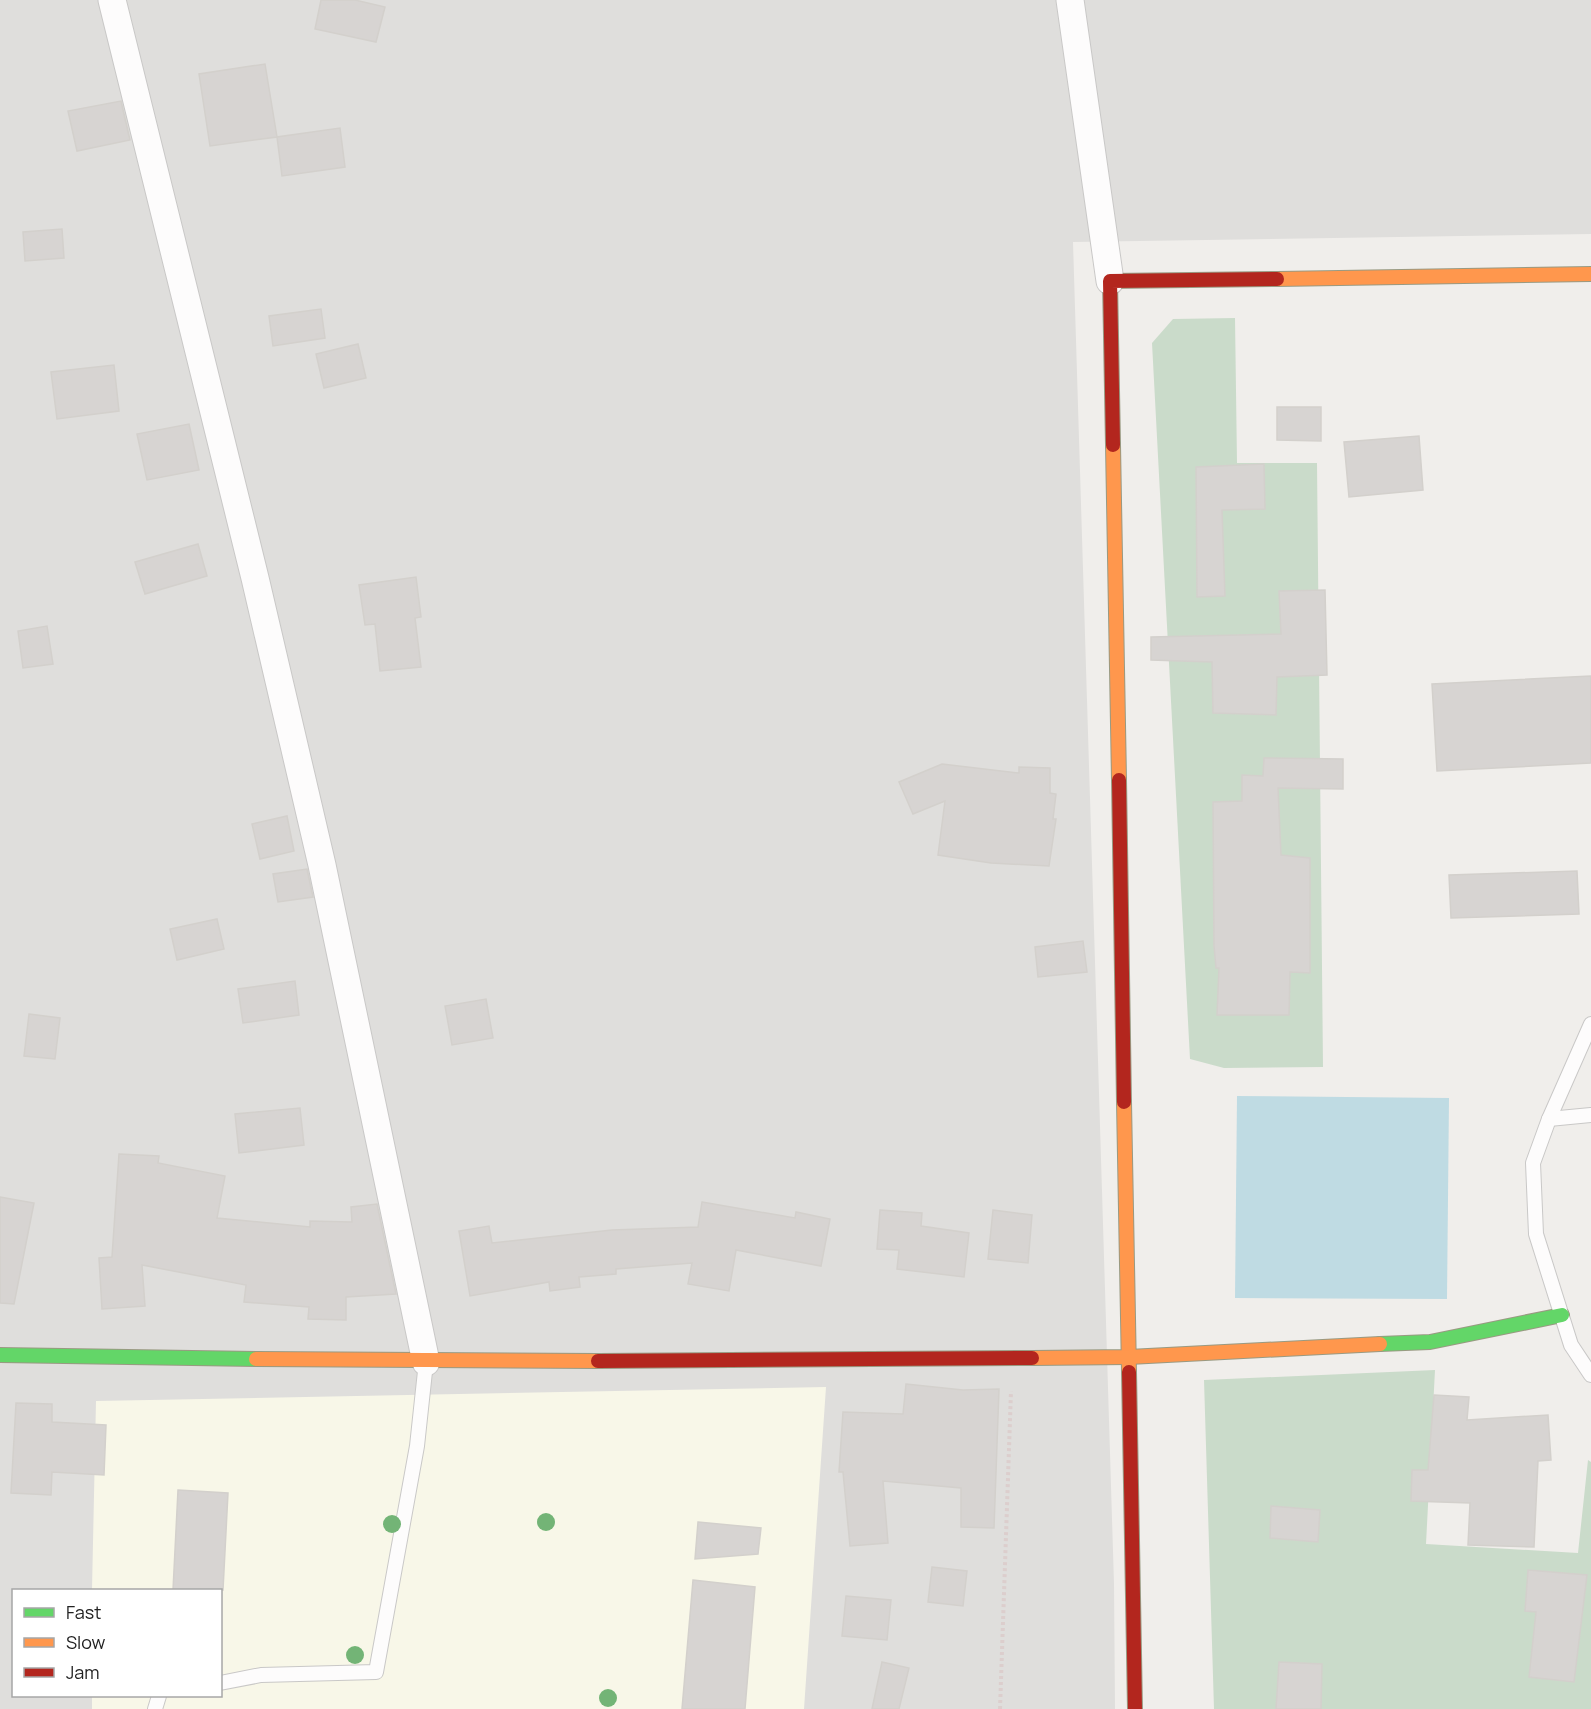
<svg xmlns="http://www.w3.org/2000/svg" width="1591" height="1709" font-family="Manrope,sans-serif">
<rect width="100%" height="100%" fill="#f0eeeb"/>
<path fill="#dfdedc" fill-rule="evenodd" d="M0,0H1591V234L1073,242L1114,1584L1115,1709H0ZM14,1590H220V1696H14Z"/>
<polygon fill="#f8f7e8" points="826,1387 804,1709 92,1709 92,1696 220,1696 220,1590 92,1590 96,1401"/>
<g fill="#cadbca">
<polygon points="1235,318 1237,463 1317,463 1323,1067 1224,1068 1190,1059 1152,343 1173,319"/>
<polygon points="1435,1370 1426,1544 1578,1553 1588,1460 1591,1462 1591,1709 1214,1709 1204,1380"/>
</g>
<polygon fill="#bfdbe3" points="1237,1096 1449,1098 1447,1299 1235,1298"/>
<g fill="#d7d4d2" stroke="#d3d0cc" stroke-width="1.5">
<polygon points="321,0 355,0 385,7 376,42 315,29"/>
<polygon points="265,64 277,137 210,146 199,74"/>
<polygon points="121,101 130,140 77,151 68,111"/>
<polygon points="340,128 345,167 282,176 277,137"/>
<polygon points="62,229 64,258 25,261 23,232"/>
<polygon points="321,309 325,338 273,346 269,316"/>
<polygon points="358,344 366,378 324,388 316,354"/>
<polygon points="114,365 119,411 57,419 51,372"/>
<polygon points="1277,407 1321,407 1321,441 1277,440"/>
<polygon points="189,424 199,470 147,480 137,434"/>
<polygon points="1419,436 1423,490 1349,497 1344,442"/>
<polygon points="1264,464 1265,509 1222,510 1225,596 1197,597 1196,467"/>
<polygon points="198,544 207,576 145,594 135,562"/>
<polygon points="416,577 421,617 415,618 421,667 380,671 375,624 365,625 359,585"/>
<polygon points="1325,590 1327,675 1277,677 1276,715 1213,713 1212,662 1151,660 1151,637 1281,634 1279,591"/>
<polygon points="47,626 53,664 23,668 18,631"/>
<polygon points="1591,676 1591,763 1437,771 1432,684"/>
<polygon points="1264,758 1343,759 1343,789 1278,788 1281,855 1310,858 1310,973 1290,972 1289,1015 1217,1015 1219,968 1216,968 1214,946 1213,802 1242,801 1242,775 1263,776"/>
<polygon points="942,764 1019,773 1019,767 1050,768 1050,793 1056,794 1053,819 1056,819 1049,866 991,863 938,855 945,801 913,814 899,782"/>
<polygon points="287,816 294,851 260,859 252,824"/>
<polygon points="307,869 313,897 278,902 273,874"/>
<polygon points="1577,871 1579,914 1451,918 1449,875"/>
<polygon points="217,919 224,949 177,960 170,929"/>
<polygon points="1083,941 1087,972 1038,977 1035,947"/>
<polygon points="295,981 299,1015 243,1023 238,989"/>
<polygon points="486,999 493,1038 452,1045 445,1006"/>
<polygon points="29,1014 60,1018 55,1059 24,1056"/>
<polygon points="300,1108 304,1145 239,1153 235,1114"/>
<polygon points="119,1154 159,1156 158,1163 225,1176 217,1218 310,1227 310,1221 352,1222 351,1207 377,1204 396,1294 346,1297 346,1320 308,1319 309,1307 244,1302 246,1285 142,1265 145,1306 102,1309 99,1258 112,1257"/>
<polygon points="0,1197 34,1203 14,1304 0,1303"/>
<polygon points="702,1202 795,1218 796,1212 830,1219 821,1266 736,1250 729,1291 688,1284 692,1263 616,1269 616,1274 579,1277 580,1287 550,1291 549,1282 470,1296 459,1231 489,1226 492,1243 612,1230 698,1227"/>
<polygon points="880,1210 922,1213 921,1226 969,1233 964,1277 897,1269 899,1250 877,1249"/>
<polygon points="993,1210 1032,1215 1028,1263 988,1259"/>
<polygon points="906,1384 963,1390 999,1389 994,1528 961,1527 961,1488 883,1481 888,1543 850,1546 843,1472 839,1472 843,1412 903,1414"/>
<polygon points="1434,1395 1469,1397 1467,1420 1548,1415 1551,1460 1538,1461 1534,1547 1468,1545 1470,1503 1411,1501 1412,1470 1428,1470"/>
<polygon points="16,1403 52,1404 52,1422 106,1425 104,1475 52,1472 51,1495 11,1493"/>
<polygon points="178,1490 228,1493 223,1590 173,1590"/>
<polygon points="1271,1506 1320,1510 1318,1542 1270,1538"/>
<polygon points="698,1522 761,1528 758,1554 695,1559"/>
<polygon points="932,1567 967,1571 963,1606 928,1602"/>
<polygon points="1528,1570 1587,1575 1574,1682 1529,1677 1536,1612 1525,1611"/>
<polygon points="693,1580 755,1587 745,1709 682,1709"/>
<polygon points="846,1596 891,1600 887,1640 842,1636"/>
<polygon points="882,1662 909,1668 899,1709 872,1709"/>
<polygon points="1279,1662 1322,1664 1321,1709 1276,1709"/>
</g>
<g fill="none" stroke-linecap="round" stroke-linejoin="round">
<g stroke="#c9c8c7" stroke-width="16">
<g id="lane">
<polyline points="1591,1024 1549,1119 1533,1163 1536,1234 1571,1345 1591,1375"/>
<polyline points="1549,1119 1591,1115"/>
<polyline points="220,1683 261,1675 376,1672 417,1446 426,1362"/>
<polyline points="155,1709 159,1696"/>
</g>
</g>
<g stroke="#c9c8c7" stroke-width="29">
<g id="street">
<polyline points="112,0 255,578 322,865 426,1362"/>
<polyline points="1070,0 1110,281"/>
</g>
</g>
<g stroke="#999a82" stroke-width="16">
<g id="fast">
<polyline points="1380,1344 1430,1342 1562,1315"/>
<polyline points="0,1355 256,1359"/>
</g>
</g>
<g stroke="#999a82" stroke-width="16">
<g id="slow">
<polyline points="1277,279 1591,274"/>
<polyline points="1113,445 1119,780"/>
<polyline points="1124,1102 1129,1372"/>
<polyline points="1032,1358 1129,1357 1380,1344"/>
<polyline points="256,1359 598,1361"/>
</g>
</g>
<g stroke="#999a82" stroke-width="16">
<g id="jam">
<polyline points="1113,445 1110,281 1277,279"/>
<polyline points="1119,780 1124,1102"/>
<polyline points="598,1361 1032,1358"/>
<polyline points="1129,1372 1135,1709"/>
</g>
</g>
<polyline stroke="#dccecd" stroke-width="4" stroke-dasharray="3 3" stroke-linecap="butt" points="1000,1709 1011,1391"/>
<use href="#lane" stroke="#fdfcfc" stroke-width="14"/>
<use href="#street" stroke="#fdfcfc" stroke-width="27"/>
<use href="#fast" stroke="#63d668" stroke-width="14"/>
<use href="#slow" stroke="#ff974d" stroke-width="14"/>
<use href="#jam" stroke="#b3261e" stroke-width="14"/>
</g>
<g fill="#73b476">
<circle cx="546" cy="1522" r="9"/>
<circle cx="392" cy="1524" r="9"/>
<circle cx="355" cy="1655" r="9"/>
<circle cx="608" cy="1698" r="9"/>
</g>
<rect x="12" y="1589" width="210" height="108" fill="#ffffff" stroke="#a7a7a7" stroke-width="1.5"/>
<rect x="24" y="1608" width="30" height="9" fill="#63d668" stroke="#a7a7a7" stroke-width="1.5"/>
<text x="66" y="1619" font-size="18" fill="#222222">Fast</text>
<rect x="24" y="1638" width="30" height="9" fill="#ff974d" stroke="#a7a7a7" stroke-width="1.5"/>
<text x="66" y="1649" font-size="18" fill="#222222">Slow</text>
<rect x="24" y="1668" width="30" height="9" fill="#b3261e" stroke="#a7a7a7" stroke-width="1.5"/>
<text x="66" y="1679" font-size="18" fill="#222222">Jam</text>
</svg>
